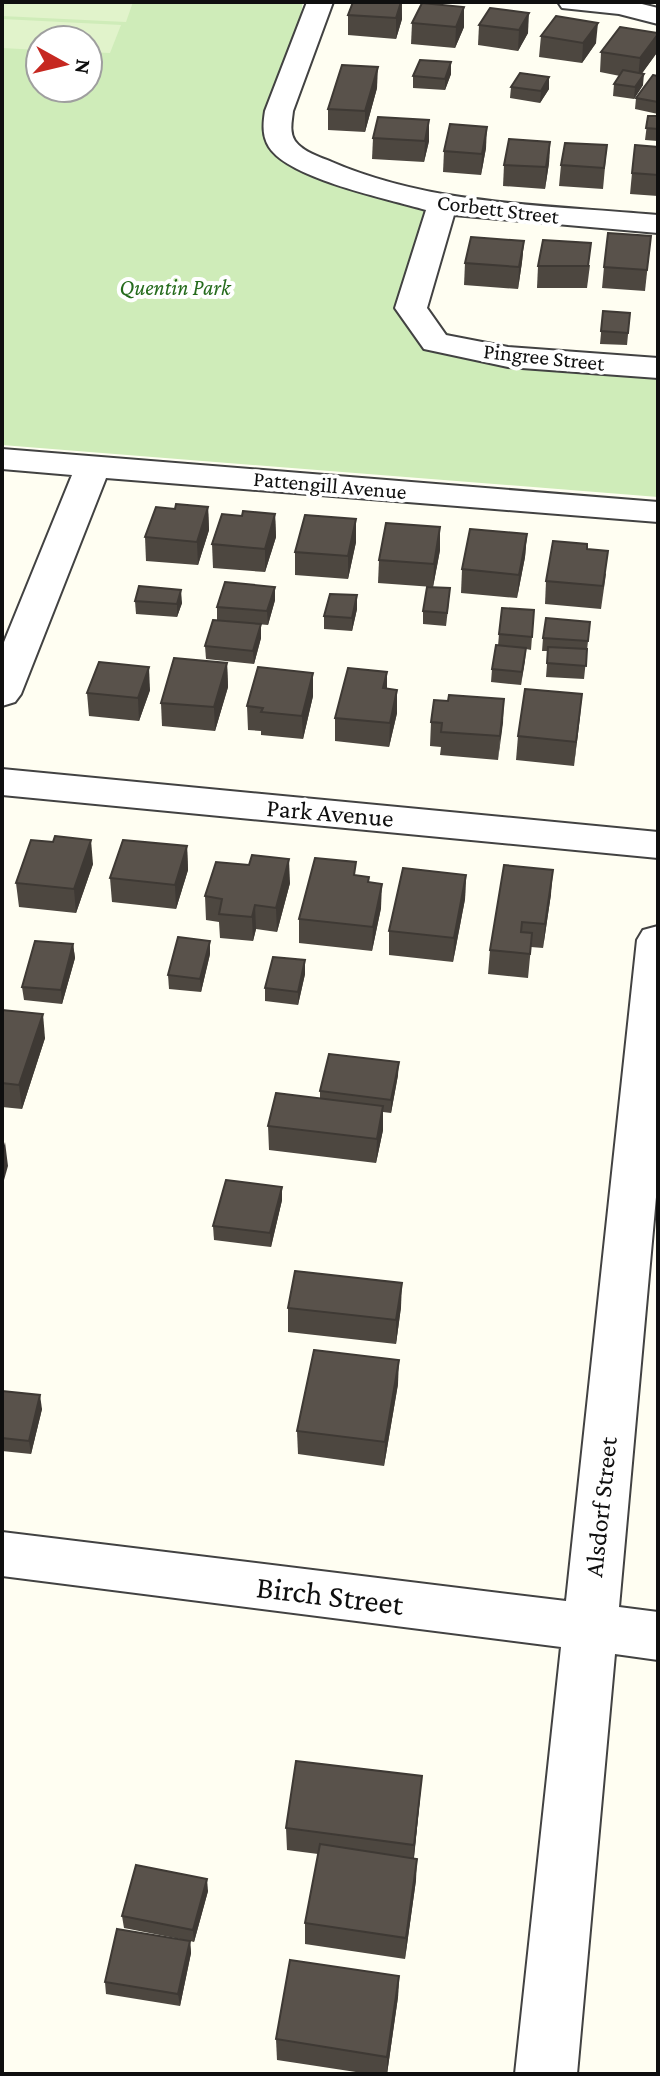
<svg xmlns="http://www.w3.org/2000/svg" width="660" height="2076" font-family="'Crimson Pro',serif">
<rect width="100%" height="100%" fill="#fffef2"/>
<path fill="#cfecb9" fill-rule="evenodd" d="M2,2H303L285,112L290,159L445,207L417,316L481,351L658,364V497L2,445ZM40,40H88V88H40Z"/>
<g fill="#e1f3cb">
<polygon points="2,2 133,2 126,22 2,16"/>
<polygon points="2,19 121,25 110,53 88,52 88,40 40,40 40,50 2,48"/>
</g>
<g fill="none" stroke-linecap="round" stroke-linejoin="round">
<g stroke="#424242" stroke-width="4">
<g id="street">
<path d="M307,2H333L293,111C292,121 289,132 295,141C303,152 320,157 332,162C434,206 549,205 658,215V233L454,215L427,308L446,335L508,347L658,358V378L508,367L424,349L395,308L426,210C389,199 289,179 269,147C262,136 263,124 265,111Z"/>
<polygon points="558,2 634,2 658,8 658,24 619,14 562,8"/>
<polygon points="2,449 658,502 658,522 106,478 21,694 15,702 2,706 2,647 72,475 2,469"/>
<polygon points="2,769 658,832 658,858 2,795"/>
<polygon points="658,926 658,1175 619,1607 658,1612 658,1660 615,1654 577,2074 515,2074 561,1647 2,1576 2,1532 566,1601 637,940 643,930"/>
</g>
</g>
<use href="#street" fill="#fff" fill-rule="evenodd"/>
</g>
<g fill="#4d4740">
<polygon points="353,2 402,2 402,19 396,39 348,35 348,15"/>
<polygon points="464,7 464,27 455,48 411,44 412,23"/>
<polygon points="490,8 528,33 518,51 478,45 479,25"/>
<polygon points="541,36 596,43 582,63 539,57"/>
<polygon points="601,52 656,54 642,73 643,85 634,99 613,96 614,84 620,76 600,72"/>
<polygon points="451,62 451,74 445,90 413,88 413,76"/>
<polygon points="658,76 658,114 635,109 636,98"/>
<polygon points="511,87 549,89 540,103 510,98"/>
<polygon points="377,88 365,132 328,130 328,109"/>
<polygon points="648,116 658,116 658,141 645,140"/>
<polygon points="429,120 429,141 424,162 372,159 373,138"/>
<polygon points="550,142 549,163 545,189 503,186 504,165"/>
<polygon points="607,145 603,189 559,186 561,165"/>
<polygon points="658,147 658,196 630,194 632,173"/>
<polygon points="486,148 481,175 443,172 444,151"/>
<polygon points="651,236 645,291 602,288 604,267"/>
<polygon points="524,241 522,262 518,289 464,285 465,263"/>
<polygon points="590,265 587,288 537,288 538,266"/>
<polygon points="603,311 630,313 627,345 600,344"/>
<polygon points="208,507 209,530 198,565 146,561 145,537 175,509"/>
<polygon points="275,514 276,537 265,572 213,568 212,544 242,516"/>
<polygon points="356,519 356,542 348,579 295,575 295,552"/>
<polygon points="527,534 525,557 517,598 461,593 462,569"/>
<polygon points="587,549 606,574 601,609 545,604 546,581"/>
<polygon points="440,550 433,587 378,583 379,560"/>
<polygon points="275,587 275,600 268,625 217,620 217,607"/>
<polygon points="357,595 357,609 352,631 324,629 324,616"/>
<polygon points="135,601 182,603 177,617 136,614"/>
<polygon points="449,601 446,626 423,624 423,611"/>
<polygon points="534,610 531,650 526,649 521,685 491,682 492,669 498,646 499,634"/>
<polygon points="590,622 584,679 546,677 548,651 542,651 543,638"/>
<polygon points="261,638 254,664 206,659 205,646"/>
<polygon points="227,663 228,687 215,731 162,726 161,703"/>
<polygon points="150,690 139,721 89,716 87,693"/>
<polygon points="582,694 574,766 516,760 518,736"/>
<polygon points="313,696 303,739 261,735 261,731 248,730 247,706"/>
<polygon points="504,699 498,760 440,755 441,747 430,746 431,722 448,701"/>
<polygon points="397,713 389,747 335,741 335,718"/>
<polygon points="53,842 93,864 76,913 19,907 16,883"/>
<polygon points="187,846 188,870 176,909 112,902 110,878"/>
<polygon points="356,875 369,877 369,882 381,908 372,951 299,943 299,919"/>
<polygon points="466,875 465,899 453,962 389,955 389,931"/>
<polygon points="290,883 277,932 256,929 253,941 220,938 219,922 206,920 205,896"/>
<polygon points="551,894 543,948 531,947 528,978 488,974 490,950"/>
<polygon points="73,944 75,958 62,1004 24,1000 22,987"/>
<polygon points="210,954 201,992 169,989 168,975"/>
<polygon points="305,960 305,974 298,1005 265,1001 265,988"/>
<polygon points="2,1010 45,1038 22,1109 2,1107"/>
<polygon points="398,1075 391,1113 383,1112 383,1130 376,1163 269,1150 268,1126 320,1098 320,1091"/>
<polygon points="282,1187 282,1200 271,1247 214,1240 213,1226"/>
<polygon points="401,1307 396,1344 288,1332 288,1308"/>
<polygon points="398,1384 384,1466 298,1454 297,1431"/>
<polygon points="2,1391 42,1409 31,1454 2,1451"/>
<polygon points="420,1798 414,1858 416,1880 405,1959 305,1944 305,1923 318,1854 287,1850 286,1828"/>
<polygon points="208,1891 194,1942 190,1941 191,1953 180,2006 106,1994 105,1982 180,1939 124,1928 122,1916"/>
<polygon points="399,1976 398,1997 387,2074 369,2074 277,2060 276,2039"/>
</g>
<g fill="#3e3934">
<polygon points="401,2 402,19 396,39 396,18"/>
<polygon points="464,7 464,27 455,48 456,27"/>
<polygon points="529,13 528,33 518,51 519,30"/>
<polygon points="598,23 596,43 582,63 583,43"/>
<polygon points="658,34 656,54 638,79 640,58"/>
<polygon points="451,62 451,74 445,90 445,79"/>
<polygon points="378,67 377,88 365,132 365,111"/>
<polygon points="644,74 643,85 634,99 635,87"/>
<polygon points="549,77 549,89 540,103 541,91"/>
<polygon points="429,120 429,141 424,162 425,141"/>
<polygon points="487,127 486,148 481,175 482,154"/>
<polygon points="550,142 549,163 545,189 546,167"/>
<polygon points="524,241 522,262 518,289 519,267"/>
<polygon points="208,507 209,530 198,565 197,542"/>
<polygon points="275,514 276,537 265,572 265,549"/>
<polygon points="356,519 356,542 348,579 348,556"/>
<polygon points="440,527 440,550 433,587 434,564"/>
<polygon points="527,534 525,557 517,598 519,575"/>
<polygon points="275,587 275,600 268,625 267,611"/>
<polygon points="181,590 182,603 177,617 177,604"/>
<polygon points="357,595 357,609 352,631 352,618"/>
<polygon points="261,624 261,638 254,664 253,651"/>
<polygon points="526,648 525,661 521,685 522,672"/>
<polygon points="227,663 228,687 215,731 214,707"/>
<polygon points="149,667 150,690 139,721 138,698"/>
<polygon points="387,672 387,695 383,688"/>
<polygon points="313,673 313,696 303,739 302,716"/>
<polygon points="397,690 397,713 389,747 390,723"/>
<polygon points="582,694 580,717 574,766 576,742"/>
<polygon points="504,699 503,723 498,760 500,736"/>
<polygon points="91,840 93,864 76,913 74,889"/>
<polygon points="187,846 188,870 176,909 175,885"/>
<polygon points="289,859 290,883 277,932 276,908"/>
<polygon points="553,870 551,894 543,948 545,924"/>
<polygon points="466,875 465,899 453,962 454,938"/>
<polygon points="382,884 381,908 372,951 373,927"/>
<polygon points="255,905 256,929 253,941 252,917"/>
<polygon points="210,941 210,954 201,992 200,979"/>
<polygon points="73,944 75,958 62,1004 61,990"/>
<polygon points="305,960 305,974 298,1005 298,992"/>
<polygon points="43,1014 45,1038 22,1109 19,1085"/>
<polygon points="399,1062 398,1075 391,1113 391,1100"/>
<polygon points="383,1106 383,1130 376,1163 377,1139"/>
<polygon points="5,1142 8,1166 2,1187 2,1152"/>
<polygon points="282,1187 282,1200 271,1247 270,1233"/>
<polygon points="402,1283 401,1307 396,1344 396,1320"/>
<polygon points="399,1360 398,1384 384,1466 385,1442"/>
<polygon points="40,1395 42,1409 31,1454 29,1441"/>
<polygon points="422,1776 420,1798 413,1866 414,1845"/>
<polygon points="417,1859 416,1880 405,1959 406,1938"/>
<polygon points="207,1879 208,1891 194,1942 193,1930"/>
<polygon points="190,1941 191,1953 180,2006 178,1994"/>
<polygon points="399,1976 398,1997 387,2074 387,2057"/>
</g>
<g fill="#59524b" stroke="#3e3934" stroke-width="2">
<polygon points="353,2 401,2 396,18 348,15"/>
<polygon points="422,3 464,7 456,27 412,23"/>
<polygon points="490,8 529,13 519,30 479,25"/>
<polygon points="556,16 598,23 583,43 541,36"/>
<polygon points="620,27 658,33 658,34 640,58 601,52"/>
<polygon points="420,60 451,62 445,79 413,76"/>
<polygon points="342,65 378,67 365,111 328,109"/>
<polygon points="623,70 644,74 635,87 614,84"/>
<polygon points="520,73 549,77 541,91 511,87"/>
<polygon points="653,75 658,76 658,102 636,98"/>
<polygon points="648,116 658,116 658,129 646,128"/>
<polygon points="378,117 429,120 425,141 373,138"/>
<polygon points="450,124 487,127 482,154 444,151"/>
<polygon points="509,139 550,142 546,167 504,165"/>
<polygon points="565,143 607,145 604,168 561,165"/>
<polygon points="635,145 658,147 658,175 632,173"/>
<polygon points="608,233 651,236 647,270 604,267"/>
<polygon points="471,237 524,241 519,267 465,263"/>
<polygon points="543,240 591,243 588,266 538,266"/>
<polygon points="603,311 630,313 628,333 601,331"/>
<polygon points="176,504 208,507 197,542 145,537 156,507 175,509"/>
<polygon points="243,511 275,514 265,549 212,544 222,514 242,516"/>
<polygon points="305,515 356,519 348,556 295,552"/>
<polygon points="386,523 440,527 434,564 379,560"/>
<polygon points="470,529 527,534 519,575 462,569"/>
<polygon points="553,541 587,544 587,549 608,551 603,586 546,581"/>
<polygon points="225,582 275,587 267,611 217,607"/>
<polygon points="139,586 181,590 177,604 135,601"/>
<polygon points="427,587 450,588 447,613 423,611"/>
<polygon points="330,594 357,595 352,618 324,616"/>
<polygon points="502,608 534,610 532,637 499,634"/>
<polygon points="546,618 590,622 588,641 543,638"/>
<polygon points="213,620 261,624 253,651 205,646"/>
<polygon points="496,645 526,648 522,672 492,669"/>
<polygon points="548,647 587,649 586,666 547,663"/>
<polygon points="174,658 227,663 214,707 161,703"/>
<polygon points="99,662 149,667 138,698 87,693"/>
<polygon points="258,667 313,673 302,716 261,712 263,708 247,706"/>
<polygon points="348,668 387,672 383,688 397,690 390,723 335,718"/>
<polygon points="525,689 582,694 576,742 518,736"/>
<polygon points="449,695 504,699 500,736 441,732 442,723 431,722 434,700 448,701"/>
<polygon points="55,836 91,840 74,889 16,883 31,840 53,842"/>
<polygon points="123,840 187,846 175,885 110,878"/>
<polygon points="252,855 289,859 276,908 255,905 252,917 219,914 222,899 205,896 216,862 249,865"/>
<polygon points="315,858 356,862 354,875 369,877 368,882 382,884 373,927 299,919"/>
<polygon points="504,865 553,870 545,924 522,922 521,932 532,933 530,954 490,950"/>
<polygon points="403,868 466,875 454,938 389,931"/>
<polygon points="178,937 210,941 200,979 168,975"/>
<polygon points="35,941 73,944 61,990 22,987"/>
<polygon points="273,957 305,960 298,992 265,988"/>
<polygon points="2,1010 43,1014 19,1085 2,1083"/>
<polygon points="329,1054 399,1062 391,1100 320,1091"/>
<polygon points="276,1093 383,1106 377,1139 268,1126"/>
<polygon points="226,1180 282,1187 270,1233 213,1226"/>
<polygon points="295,1271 402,1283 396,1320 288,1308"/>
<polygon points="314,1350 399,1360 385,1442 297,1431"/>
<polygon points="2,1391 40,1395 29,1441 2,1438"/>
<polygon points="296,1761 422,1776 414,1845 286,1828"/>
<polygon points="320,1844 417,1859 406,1938 305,1923"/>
<polygon points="136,1865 207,1879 193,1930 122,1916"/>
<polygon points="117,1929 190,1941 178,1994 105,1982"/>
<polygon points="290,1960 399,1976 387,2057 276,2039"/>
</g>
<g text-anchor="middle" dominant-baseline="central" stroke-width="8" stroke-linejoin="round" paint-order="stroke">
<g font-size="22" fill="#0f0f0f" stroke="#fff">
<text transform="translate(498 209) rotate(7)">Corbett Street</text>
<text transform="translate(544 357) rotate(6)">Pingree Street</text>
<text transform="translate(330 485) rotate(5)">Pattengill Avenue</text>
</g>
<g font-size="22" font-style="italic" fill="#256b1c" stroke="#fff">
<text x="175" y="287">Quentin Park</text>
</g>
<g font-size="26" fill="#0f0f0f" stroke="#fff">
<text transform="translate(330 813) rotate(5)">Park Avenue</text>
<text transform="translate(601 1507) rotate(-84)">Alsdorf Street</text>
</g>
<g font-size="32" fill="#0f0f0f" stroke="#fff">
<text transform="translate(330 1595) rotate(7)">Birch Street</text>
</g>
</g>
<rect width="660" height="2076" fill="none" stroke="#0f0f0f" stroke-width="8"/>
<g transform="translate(64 64) rotate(98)"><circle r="38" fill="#ffffff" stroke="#9f9f9f" stroke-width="2"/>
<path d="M0-6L14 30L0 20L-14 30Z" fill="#c62821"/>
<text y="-12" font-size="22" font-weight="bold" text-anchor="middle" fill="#0f0f0f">N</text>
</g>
</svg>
